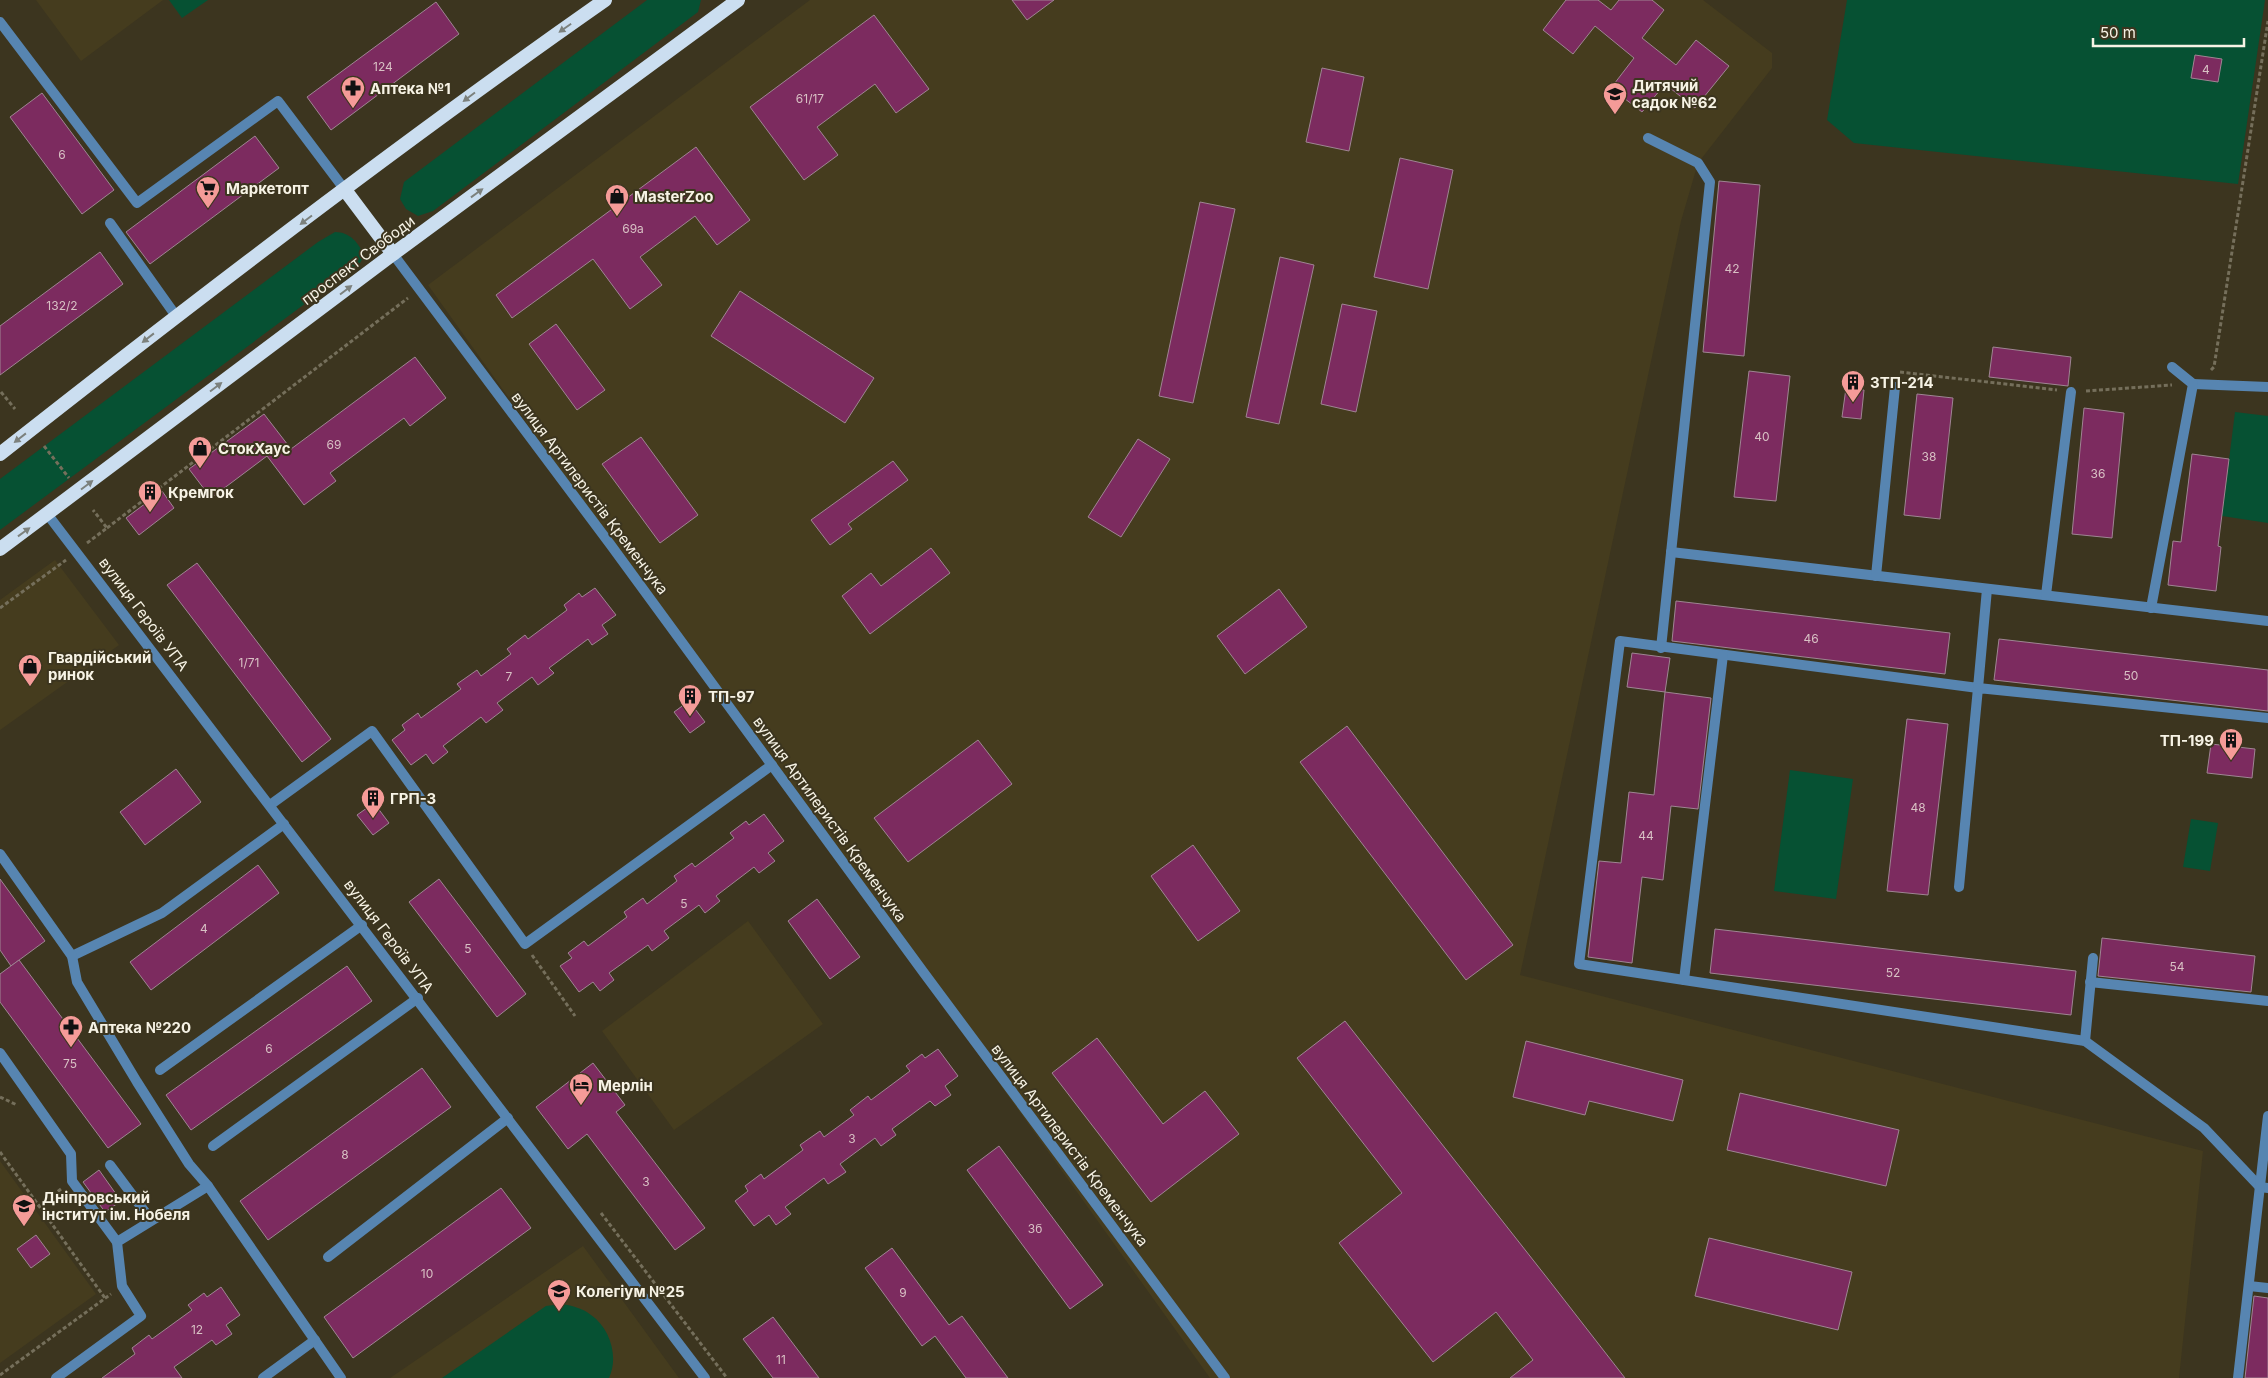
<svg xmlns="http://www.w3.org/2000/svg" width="2268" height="1378" font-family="Inter,sans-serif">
<rect width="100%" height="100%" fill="#3c351f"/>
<g fill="#453c1e">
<polygon points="36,0 163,0 81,61"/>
<polygon points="810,0 1703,0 1772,53 1772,68 1698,163 1681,221 1520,975 2203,1151 2179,1378 1210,1378 428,285"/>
<polygon points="55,560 119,645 0,730 0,600"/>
<polygon points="748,921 823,1024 674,1130 602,1031"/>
<polygon points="0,1161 96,1294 0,1363"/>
<polygon points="583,1246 679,1378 390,1378"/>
</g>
<g fill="#065133">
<polygon points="169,0 208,0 182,18"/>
<polygon points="647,0 701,0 698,12 433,211 418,216 406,209 400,199 404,182"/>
<polygon points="1847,0 2265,0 2238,184 1854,143 1827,120"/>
<path d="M335,232C350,232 359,243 364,256L360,263L0,530V479L318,242Z"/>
<polygon points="2235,412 2268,416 2268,523 2222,516"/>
<polygon points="1790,770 1853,779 1836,899 1774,891"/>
<polygon points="2191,819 2218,823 2210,871 2183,867"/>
<path d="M562,1304C573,1306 582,1308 591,1315C610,1328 619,1357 609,1378H442L546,1306Z"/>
</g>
<g fill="#7c2b5f" stroke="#9f8593">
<polygon points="1012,0 1054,0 1027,20"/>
<polygon points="1566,0 1598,0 1611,10 1619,0 1652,0 1664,10 1642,38 1676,65 1696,40 1729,66 1695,108 1665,84 1642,112 1611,88 1634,58 1595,26 1573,54 1543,30"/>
<polygon points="436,2 459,34 331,130 307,97"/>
<polygon points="874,15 929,89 896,113 875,84 817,127 838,155 804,180 750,107"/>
<polygon points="2195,55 2222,59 2218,82 2191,78"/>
<polygon points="1322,68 1364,77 1349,151 1306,142"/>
<polygon points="42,93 114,190 82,214 10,117"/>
<polygon points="255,136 279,168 150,264 126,232"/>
<polygon points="696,147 750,220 717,245 695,216 640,257 662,285 630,309 593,259 512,318 496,295"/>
<polygon points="1400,158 1453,170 1428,289 1374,277"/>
<polygon points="1719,181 1760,185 1744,356 1703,352"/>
<polygon points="1200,202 1235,209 1193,403 1159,396"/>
<polygon points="100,252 123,284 0,375 0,326"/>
<polygon points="1280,257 1314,265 1279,424 1246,417"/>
<polygon points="740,291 874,378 845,423 711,336"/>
<polygon points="1342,304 1377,311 1356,412 1321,404"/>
<polygon points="556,324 605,390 577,410 529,344"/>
<polygon points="1993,347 2071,357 2068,386 1989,377"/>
<polygon points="415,357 446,398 410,426 404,418 330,473 336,481 304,505 267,456 211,498 189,469 264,414 291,449"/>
<polygon points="1749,371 1790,376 1776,501 1734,497"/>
<polygon points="1846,388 1864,390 1861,419 1842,417"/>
<polygon points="1917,394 1953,398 1940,519 1904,515"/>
<polygon points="2084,408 2124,413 2112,538 2072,534"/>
<polygon points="641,437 698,515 660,543 602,464"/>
<polygon points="1138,439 1170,459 1121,537 1088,517"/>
<polygon points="2192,454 2229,459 2218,546 2221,547 2216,591 2168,585 2173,541 2181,542"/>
<polygon points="893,461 908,480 848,524 852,529 830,545 811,520"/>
<polygon points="162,491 174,508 139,535 126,518"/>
<polygon points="931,548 950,573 870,634 842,596 871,573 881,586"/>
<polygon points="197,563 331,739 302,762 167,585"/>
<polygon points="595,588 616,615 602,625 608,634 592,645 588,639 549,668 554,673 538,685 532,677 497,703 503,710 486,723 481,717 443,746 448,752 433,764 426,754 411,765 392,740 405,730 402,725 418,713 421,718 461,689 457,684 477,670 481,676 511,654 507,649 525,635 528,639 567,610 564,605 579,593 582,597"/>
<polygon points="1279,589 1307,627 1245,674 1217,636"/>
<polygon points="1676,601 1950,633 1945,674 1672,641"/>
<polygon points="1999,639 2268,670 2268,711 1994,680"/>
<polygon points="1632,653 1670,658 1665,692 1627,687"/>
<polygon points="1665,692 1711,698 1698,809 1671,806 1663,880 1642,877 1632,963 1588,957 1599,861 1621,863 1629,792 1654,795"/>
<polygon points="689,701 705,722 690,733 674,712"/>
<polygon points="1907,719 1948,724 1928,895 1887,891"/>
<polygon points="1347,726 1513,945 1466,980 1300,762"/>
<polygon points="978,740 1012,784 908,862 874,818"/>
<polygon points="2211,744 2255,749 2252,778 2207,773"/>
<polygon points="176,769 201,802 145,845 120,812"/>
<polygon points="374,803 389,823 373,835 357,815"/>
<polygon points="764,814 784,841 768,853 775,861 759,873 754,867 716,896 720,901 705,913 699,905 664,931 669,938 652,951 648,945 609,973 614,980 600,991 593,982 579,992 560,966 572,958 568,953 584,941 588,946 627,917 624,912 643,898 647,904 677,881 674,876 692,863 695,867 734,838 730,833 746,821 749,825"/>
<polygon points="1193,845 1240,911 1198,941 1151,876"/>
<polygon points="258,865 279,893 151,990 130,962"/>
<polygon points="0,879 45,941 11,966 0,950"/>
<polygon points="439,879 526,994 497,1017 409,902"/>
<polygon points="817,899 860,957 830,979 788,921"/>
<polygon points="1715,929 2076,971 2071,1015 1710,973"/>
<polygon points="2102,938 2255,956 2251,992 2098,976"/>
<polygon points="19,960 141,1124 108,1148 0,1002 0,974"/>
<polygon points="347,966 372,1001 191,1130 166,1095"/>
<polygon points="1345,1021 1548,1279 1625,1378 1510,1378 1533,1360 1496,1312 1433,1362 1339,1243 1402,1193 1297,1058"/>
<polygon points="1097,1038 1163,1124 1205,1091 1239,1134 1151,1202 1052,1073"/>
<polygon points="1526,1041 1683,1080 1673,1121 1589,1101 1585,1115 1513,1097"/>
<polygon points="938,1049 958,1076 945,1086 951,1095 935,1106 930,1101 892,1129 896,1135 881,1146 875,1138 840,1164 846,1172 828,1184 824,1178 785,1207 791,1214 776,1225 769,1215 754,1226 735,1201 748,1191 745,1186 761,1174 764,1179 803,1150 800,1145 820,1131 824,1137 854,1115 850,1110 868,1096 871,1100 910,1071 906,1066 922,1054 925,1058"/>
<polygon points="593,1063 625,1105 616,1112 705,1228 675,1250 587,1134 568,1149 536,1107"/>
<polygon points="422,1068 451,1107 268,1240 240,1201"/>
<polygon points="1740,1093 1899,1130 1886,1186 1727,1150"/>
<polygon points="999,1146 1103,1285 1070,1309 967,1170"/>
<polygon points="99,1170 121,1201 105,1212 83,1182"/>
<polygon points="501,1188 531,1228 353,1358 324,1317"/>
<polygon points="36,1235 50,1254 31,1268 17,1249"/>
<polygon points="1709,1238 1852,1272 1838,1330 1695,1296"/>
<polygon points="892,1248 949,1325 962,1316 1008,1378 966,1378 935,1336 922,1346 865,1268"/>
<polygon points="221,1287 240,1315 226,1325 232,1334 216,1345 212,1340 174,1367 182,1378 102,1378 135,1354 132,1348 149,1335 152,1339 192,1310 188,1305 204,1293 207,1297"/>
<polygon points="2254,1296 2268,1298 2268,1378 2245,1378"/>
<polygon points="773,1317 819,1378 773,1378 743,1339"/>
</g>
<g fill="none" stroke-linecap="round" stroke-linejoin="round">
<g stroke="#756f5b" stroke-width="3" stroke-dasharray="4 2.5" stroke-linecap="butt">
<polyline points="2211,370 2214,367 2268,21"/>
<polyline points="1900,372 2057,390"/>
<polyline points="2086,391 2172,385"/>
<polyline points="1,392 15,409"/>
<polyline points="44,446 69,478"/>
<polyline points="107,528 408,298"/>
<polyline points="87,543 107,528 93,510"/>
<polyline points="0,608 66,560"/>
<polyline points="532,955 575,1016"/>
<polyline points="0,1097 17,1105"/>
<polyline points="0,1152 39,1206"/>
<polyline points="61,1189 39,1206 105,1298"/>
<polyline points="601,1213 727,1378"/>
<polyline points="0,1375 111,1294"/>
</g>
<g stroke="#5785b1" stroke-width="10">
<polyline points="0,22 137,203 278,101 345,190"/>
<polyline points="1648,138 1698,163 1710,182 1661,648"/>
<polyline points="110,223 176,316"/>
<polyline points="2193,384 2268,387"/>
<polyline points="1671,552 2268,621"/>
<polyline points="1876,576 1895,387"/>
<polyline points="1987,589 1978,688 1620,641 1579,964 2085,1041 2204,1128 2260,1187 2268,1188"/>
<polyline points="2046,595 2071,392"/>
<polyline points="2151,608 2193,384 2172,367"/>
<polyline points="270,805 372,731 525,944 772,765"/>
<polyline points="1959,887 1978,688 2268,718"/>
<polyline points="72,956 162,913 284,824"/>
<polyline points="1684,980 1723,655"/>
<polyline points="2090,982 2268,1001"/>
<polyline points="2085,1041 2093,958"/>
<polyline points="0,1053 71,1154 72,1181 117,1242"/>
<polyline points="160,1070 362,925"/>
<polyline points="213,1146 418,998"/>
<polyline points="110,1165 151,1220"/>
<polyline points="328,1257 508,1118"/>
<polyline points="2249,1286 2268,1288"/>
<polyline points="56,1378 141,1316 122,1286 117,1242 208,1186"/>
<polyline points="263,1378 315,1340"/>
<polyline points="2238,1378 2268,1116"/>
</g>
<g stroke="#5785b1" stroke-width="10">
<polyline points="393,254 610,544 924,973 1225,1378"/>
<polyline points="48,515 705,1378"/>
<polyline points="0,854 72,956 77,982 137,1082 189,1164 208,1186 341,1378"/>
</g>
<g stroke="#cbdef0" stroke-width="14">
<polyline points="345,190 393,254"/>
<path d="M0,454C198,298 399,144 605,0"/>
<polyline points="0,549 393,254 738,0"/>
</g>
</g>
<defs><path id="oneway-solid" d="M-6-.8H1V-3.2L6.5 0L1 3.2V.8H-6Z" transform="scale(1.25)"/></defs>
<g fill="#7c817d">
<use href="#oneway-solid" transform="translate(565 28) rotate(145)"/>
<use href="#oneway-solid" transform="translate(469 97) rotate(143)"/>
<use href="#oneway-solid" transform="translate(477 193) rotate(-36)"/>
<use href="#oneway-solid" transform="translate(306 220) rotate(143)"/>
<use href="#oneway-solid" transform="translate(346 290) rotate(-37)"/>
<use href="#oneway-solid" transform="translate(148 338) rotate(142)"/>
<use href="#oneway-solid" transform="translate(216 387) rotate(-37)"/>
<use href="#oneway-solid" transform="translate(20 438) rotate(142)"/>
<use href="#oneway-solid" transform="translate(87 485) rotate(-37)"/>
<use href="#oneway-solid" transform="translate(24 532) rotate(-36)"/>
</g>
<defs>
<g id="pharmacy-pin" transform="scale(1.25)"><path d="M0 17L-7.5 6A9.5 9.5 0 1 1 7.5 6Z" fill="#f59b98" stroke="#3c351f"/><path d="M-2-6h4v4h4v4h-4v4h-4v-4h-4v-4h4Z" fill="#111"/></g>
<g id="school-pin" transform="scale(1.25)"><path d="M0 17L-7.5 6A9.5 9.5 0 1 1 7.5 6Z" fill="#f59b98" stroke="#3c351f"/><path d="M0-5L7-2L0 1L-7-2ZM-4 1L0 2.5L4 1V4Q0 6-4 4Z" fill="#111"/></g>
<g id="supermarket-pin" transform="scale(1.25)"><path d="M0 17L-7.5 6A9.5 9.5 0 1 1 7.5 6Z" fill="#f59b98" stroke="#3c351f"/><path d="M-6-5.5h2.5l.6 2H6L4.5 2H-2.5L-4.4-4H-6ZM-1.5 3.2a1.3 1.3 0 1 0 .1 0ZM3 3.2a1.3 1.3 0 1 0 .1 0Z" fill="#111"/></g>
<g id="shop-pin" transform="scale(1.25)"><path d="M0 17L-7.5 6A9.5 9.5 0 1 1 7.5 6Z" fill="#f59b98" stroke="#3c351f"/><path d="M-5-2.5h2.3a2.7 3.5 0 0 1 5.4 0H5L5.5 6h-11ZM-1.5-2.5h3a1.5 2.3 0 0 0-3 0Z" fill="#111"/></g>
<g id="building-pin" transform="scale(1.25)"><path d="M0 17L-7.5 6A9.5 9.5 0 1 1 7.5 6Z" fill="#f59b98" stroke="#3c351f"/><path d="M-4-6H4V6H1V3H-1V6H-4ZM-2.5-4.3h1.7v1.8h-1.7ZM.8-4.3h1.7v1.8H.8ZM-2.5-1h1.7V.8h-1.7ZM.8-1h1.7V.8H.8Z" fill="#111"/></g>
<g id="hotel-pin" transform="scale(1.25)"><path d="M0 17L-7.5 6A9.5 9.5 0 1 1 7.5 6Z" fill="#f59b98" stroke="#3c351f"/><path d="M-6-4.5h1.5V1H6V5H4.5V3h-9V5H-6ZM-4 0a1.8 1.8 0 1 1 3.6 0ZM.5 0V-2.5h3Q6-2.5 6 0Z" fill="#111"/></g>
<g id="university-pin" transform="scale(1.25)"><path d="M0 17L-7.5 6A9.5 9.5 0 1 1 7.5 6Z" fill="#f59b98" stroke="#3c351f"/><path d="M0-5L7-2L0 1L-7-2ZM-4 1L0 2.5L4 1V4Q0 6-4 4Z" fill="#111"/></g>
</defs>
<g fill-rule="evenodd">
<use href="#pharmacy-pin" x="353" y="88"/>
<use href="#school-pin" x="1615" y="94"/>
<use href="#supermarket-pin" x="208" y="188"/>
<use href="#shop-pin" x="617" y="196"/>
<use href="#building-pin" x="1853" y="382"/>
<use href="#shop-pin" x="200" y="448"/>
<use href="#building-pin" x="150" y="492"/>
<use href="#shop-pin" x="30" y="666"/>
<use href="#building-pin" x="690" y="696"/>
<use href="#building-pin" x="2231" y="740"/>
<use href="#building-pin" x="373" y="798"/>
<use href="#pharmacy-pin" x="71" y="1027"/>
<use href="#hotel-pin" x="581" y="1085"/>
<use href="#university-pin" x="24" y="1206"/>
<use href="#school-pin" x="559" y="1291"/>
</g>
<g text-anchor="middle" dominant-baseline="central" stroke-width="4" stroke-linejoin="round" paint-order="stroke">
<g font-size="12" fill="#d8c1c4">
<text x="383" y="66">124</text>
<text x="2206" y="69">4</text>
<text x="810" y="98">61/17</text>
<text x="62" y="154">6</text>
<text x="633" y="228">69а</text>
<text x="1732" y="268">42</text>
<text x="62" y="305">132/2</text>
<text x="1762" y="436">40</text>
<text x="334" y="444">69</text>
<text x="1929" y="456">38</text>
<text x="2098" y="473">36</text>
<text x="1811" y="638">46</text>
<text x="249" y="662">1/71</text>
<text x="2131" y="675">50</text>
<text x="509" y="676">7</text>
<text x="1918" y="807">48</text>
<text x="1646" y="835">44</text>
<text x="684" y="903">5</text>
<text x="204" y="928">4</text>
<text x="468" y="948">5</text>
<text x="2177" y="966">54</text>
<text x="1893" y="972">52</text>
<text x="269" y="1048">6</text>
<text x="70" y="1063">75</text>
<text x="852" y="1138">3</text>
<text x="345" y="1154">8</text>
<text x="646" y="1181">3</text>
<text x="1035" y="1228">3б</text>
<text x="427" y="1273">10</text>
<text x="903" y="1292">9</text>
<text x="197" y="1329">12</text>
<text x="781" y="1359">11</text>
</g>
<g font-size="15" font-weight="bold" fill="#f7f3e5" stroke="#3c351f" text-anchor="start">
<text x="1632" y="85">Дитячий<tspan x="1632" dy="17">садок №62</tspan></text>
<text x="370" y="88">Аптека №1</text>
<text x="226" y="188">Маркетопт</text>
<text x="634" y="196">MasterZoo</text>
<text x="1870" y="382">ЗТП-214</text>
<text x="218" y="448">СтокХаус</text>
<text x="168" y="492">Кремгок</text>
<text x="48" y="657">Гвардійський<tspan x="48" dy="17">ринок</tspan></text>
<text x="708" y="696">ТП-97</text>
<text x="2214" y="740" text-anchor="end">ТП-199</text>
<text x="390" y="798">ГРП-3</text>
<text x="88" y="1027">Аптека №220</text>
<text x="598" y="1085">Мерлін</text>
<text x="42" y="1197">Дніпровський<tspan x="42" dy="17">інститут ім. Нобеля</tspan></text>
<text x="576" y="1291">Колегіум №25</text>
</g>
<g font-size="15" fill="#f7f3e5" stroke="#3c351f">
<text transform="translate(358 260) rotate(-37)">проспект Свободи</text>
<text transform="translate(590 493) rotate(53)">вулиця Артилеристів Кременчука</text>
<text transform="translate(144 614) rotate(53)">вулиця Героїв УПА</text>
<text transform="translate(830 819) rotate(54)">вулиця Артилеристів Кременчука</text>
<text transform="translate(389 936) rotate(53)">вулиця Героїв УПА</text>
<text transform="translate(1070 1145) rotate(53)">вулиця Артилеристів Кременчука</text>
</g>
</g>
<path d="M2093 38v8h151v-8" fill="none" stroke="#f7f3e5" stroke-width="2.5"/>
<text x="2100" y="38" font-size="15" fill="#f7f3e5" stroke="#3c351f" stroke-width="4" paint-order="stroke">50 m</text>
</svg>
